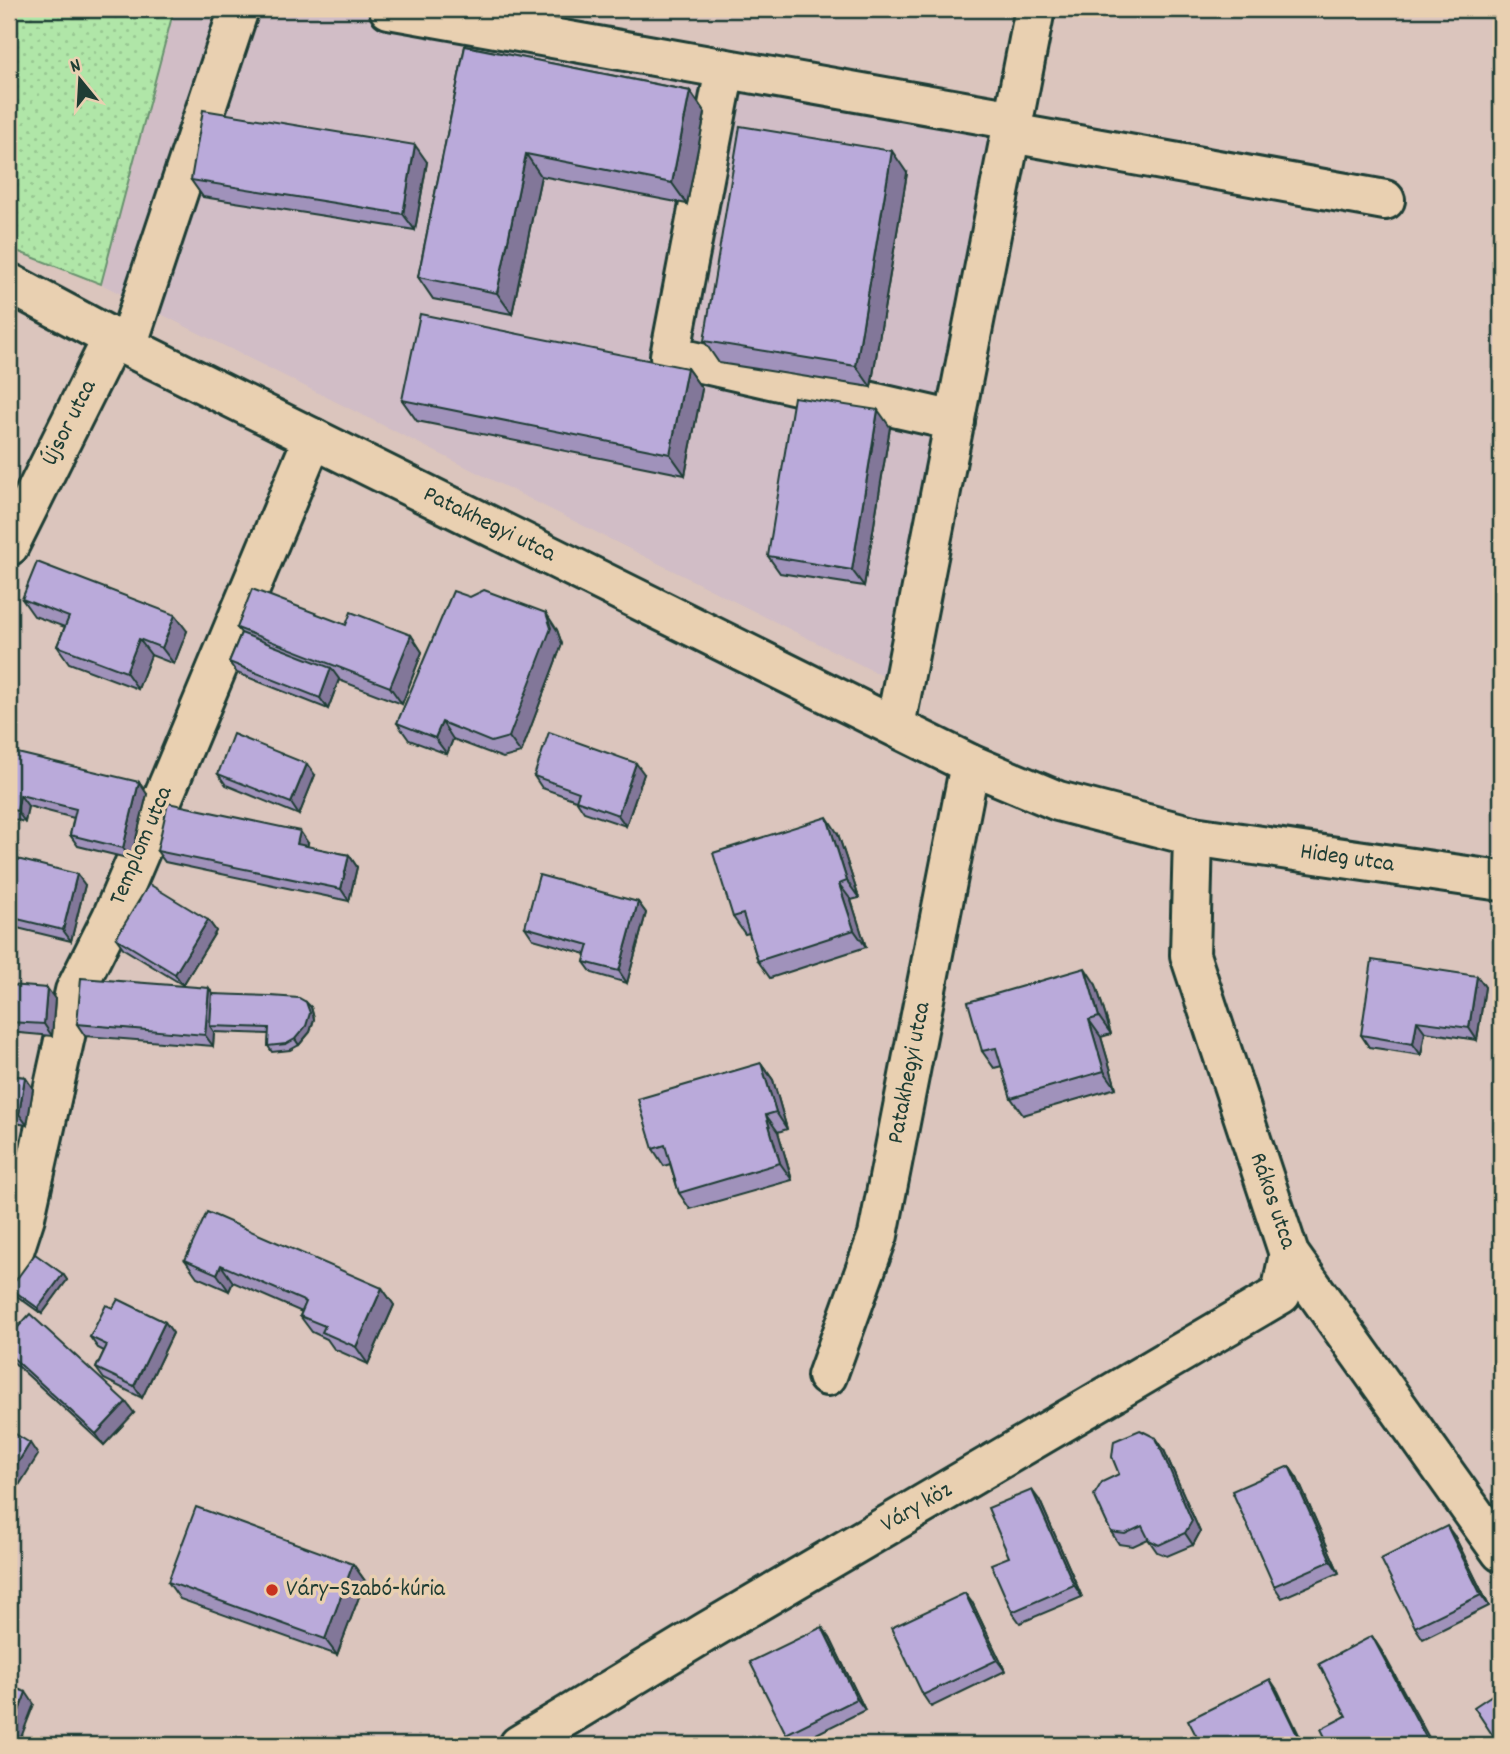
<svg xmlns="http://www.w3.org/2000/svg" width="1510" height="1754" font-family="Dekko,sans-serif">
<defs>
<pattern id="green-dots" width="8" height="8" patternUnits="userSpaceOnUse" patternTransform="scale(1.75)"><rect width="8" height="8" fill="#b0e6a8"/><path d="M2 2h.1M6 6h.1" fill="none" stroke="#97c691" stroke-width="1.8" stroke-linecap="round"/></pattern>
</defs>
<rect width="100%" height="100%" fill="#dbc5bd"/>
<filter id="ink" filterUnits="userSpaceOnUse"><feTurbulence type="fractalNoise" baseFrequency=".0143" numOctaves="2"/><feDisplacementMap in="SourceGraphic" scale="14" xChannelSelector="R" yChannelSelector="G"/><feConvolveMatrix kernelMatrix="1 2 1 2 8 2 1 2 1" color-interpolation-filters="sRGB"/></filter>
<g filter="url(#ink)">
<polygon fill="#d1bdc6" points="174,9 471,9 999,119 887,678 101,284"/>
<polygon fill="url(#green-dots)" stroke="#68926e" stroke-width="2" points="9,9 174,9 101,284 9,248"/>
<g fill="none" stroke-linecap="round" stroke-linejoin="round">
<g stroke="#1f3d34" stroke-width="44">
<g id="minor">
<polyline points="389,9 1014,120"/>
<polyline points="725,69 670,356 955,421"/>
<polyline points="1011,133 1385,200"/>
<polyline points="9,283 127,346 970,764 1058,801 1193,836 1501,881"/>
<polyline points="127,346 239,9"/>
<polyline points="9,546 112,339"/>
<polyline points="895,726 1035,9"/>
<polyline points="1193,836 1190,955 1289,1254 1501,1552"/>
<polyline points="9,1266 25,1217 75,991 112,917 172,776 313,438"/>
<polyline points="827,1376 878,1235 970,764"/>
<polyline points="519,1745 706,1632 1281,1294 1289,1254"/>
</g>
</g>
<use href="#minor" stroke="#e9d0b1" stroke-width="38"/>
</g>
<g fill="#a092bb" stroke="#1f3d34" stroke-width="2">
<polygon points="465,46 690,91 705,113 687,204 541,176 512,314 433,299 418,277"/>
<polygon points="427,162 415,230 203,197 191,180"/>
<polygon points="907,173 871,387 719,363 704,341"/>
<polygon points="687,368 702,389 685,475 417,421 402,400"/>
<polygon points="890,427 864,586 780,573 768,556"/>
<polygon points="22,599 187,631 174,664 151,655 138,689 69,663 57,646 65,627 34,616"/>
<polygon points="346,625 411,635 422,652 402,704 339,680 328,709 237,673 229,662 241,633 237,628"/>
<polygon points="557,630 562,644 521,753 503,758 453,739 447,754 409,740 397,723"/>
<polygon points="9,751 147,794 131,859 78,846 70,835 74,818 28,806 25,822 9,818"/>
<polygon points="218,774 315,775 299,815 226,785"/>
<polygon points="644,774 626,826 584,812 576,800 542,788 534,776"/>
<polygon points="838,834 859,898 851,900 866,947 770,978 758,961 749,933 745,934 733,917"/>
<polygon points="308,843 307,847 349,855 357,867 349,901 165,862 157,851"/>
<polygon points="9,857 85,885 71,941 9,926"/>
<polygon points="638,902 646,913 627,983 592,973 584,962 586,954 533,939 525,927"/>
<polygon points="208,920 216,931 183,985 124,949 116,938"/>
<polygon points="1477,976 1485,987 1477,1040 1425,1032 1421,1055 1369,1047 1361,1035"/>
<polygon points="9,985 55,999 52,1036 9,1032"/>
<polygon points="1096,985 1111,1034 1101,1037 1116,1088 1023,1115 1011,1098 1002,1066 994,1068 982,1051"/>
<polygon points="209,988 212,994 311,1007 314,1019 310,1032 299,1045 290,1050 272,1052 268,1046 269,1034 214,1032 213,1046 85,1036 77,1024"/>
<polygon points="761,1063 773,1080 787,1129 778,1132 792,1180 690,1209 679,1193 670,1164 664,1166 653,1149"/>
<polygon points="9,1075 25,1077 33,1089 27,1125 9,1122"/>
<polygon points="185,1260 382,1288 394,1305 368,1364 334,1349 327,1339 312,1332 300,1316 302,1312 233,1282 229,1291 197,1277"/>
<polygon points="63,1274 67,1280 42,1314 14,1294 10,1288"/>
<polygon points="113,1308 165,1322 173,1333 142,1398 104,1379 96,1368 104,1351 98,1348 90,1337"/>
<polygon points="9,1337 134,1413 104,1445 9,1358"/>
<polygon points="1156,1438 1164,1450 1200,1532 1193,1545 1167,1556 1157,1552 1148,1539 1133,1546 1119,1544 1111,1532"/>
<polygon points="1297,1478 1339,1573 1282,1598 1274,1586"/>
<polygon points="1040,1501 1082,1597 1020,1623 1012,1612 1009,1557"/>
<polygon points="1455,1537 1489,1606 1423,1639 1415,1627"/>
<polygon points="353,1564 365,1581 337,1655 180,1599 168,1582"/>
<polygon points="973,1604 1005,1671 931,1707 923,1695"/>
<polygon points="822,1627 830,1638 865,1710 794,1745 786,1734"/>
</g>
<g fill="#827799" stroke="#1f3d34" stroke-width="2">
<polygon points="690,91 705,113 687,204 672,183"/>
<polygon points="415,145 427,162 415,230 403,214"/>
<polygon points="892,151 907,173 871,387 856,366"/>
<polygon points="526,154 541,176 512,314 497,293"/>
<polygon points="687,368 702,389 685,475 670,454"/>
<polygon points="878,410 890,427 864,586 852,570"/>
<polygon points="546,613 557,630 562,644 521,753 509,737"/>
<polygon points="175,615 187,631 174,664 162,648"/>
<polygon points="411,635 422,652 402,704 390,687"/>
<polygon points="139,639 151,655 138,689 126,672"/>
<polygon points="331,668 339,679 328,709 320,698"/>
<polygon points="442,722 453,739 447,754 435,738"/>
<polygon points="636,763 644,774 626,826 618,815"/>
<polygon points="307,764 315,775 299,815 291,803"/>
<polygon points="139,782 147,794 131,859 123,848"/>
<polygon points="20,795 28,806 25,822 17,811"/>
<polygon points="827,817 838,834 859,898 847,881"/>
<polygon points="300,831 308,843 305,856 297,844"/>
<polygon points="349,855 357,867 349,901 341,889"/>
<polygon points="77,874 85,885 71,941 63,930"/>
<polygon points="839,884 851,900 866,947 854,930"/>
<polygon points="638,902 646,913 627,983 619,971"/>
<polygon points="208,920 216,931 183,985 175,974"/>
<polygon points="1085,968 1096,985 1111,1034 1099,1017"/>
<polygon points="1477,976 1485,987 1477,1040 1469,1028"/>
<polygon points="47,988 55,999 52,1036 44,1024"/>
<polygon points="209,988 217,1000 210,1026 214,1032 213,1046 205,1035"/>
<polygon points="306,1002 311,1007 314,1019 310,1032 299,1045 295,1039"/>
<polygon points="1089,1020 1101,1037 1116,1088 1104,1071"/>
<polygon points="1417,1021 1425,1032 1421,1055 1413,1044"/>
<polygon points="761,1063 773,1080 787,1129 776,1112"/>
<polygon points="25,1077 33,1089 27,1125 19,1114"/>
<polygon points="766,1115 778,1132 792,1180 780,1163"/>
<polygon points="221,1265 233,1282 229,1291 217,1274"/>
<polygon points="63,1274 67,1280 42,1314 38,1308"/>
<polygon points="382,1288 394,1305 368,1364 356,1347"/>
<polygon points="165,1322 173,1333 142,1398 134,1386"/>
<polygon points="126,1402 134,1413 104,1445 96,1434"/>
<polygon points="1156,1438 1164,1450 1200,1532 1193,1545 1185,1533"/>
<polygon points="30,1443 38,1455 13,1495 9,1490 9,1477"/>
<polygon points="1289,1466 1297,1478 1339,1573 1331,1561"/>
<polygon points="1032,1490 1040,1501 1082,1597 1074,1585"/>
<polygon points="1447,1526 1455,1537 1489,1606 1481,1595"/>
<polygon points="353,1564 365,1581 337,1655 325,1639"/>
<polygon points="965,1593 973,1604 1005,1671 997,1660"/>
<polygon points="822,1627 830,1638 865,1710 857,1699"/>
<polygon points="1372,1636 1383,1653 1433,1745 1430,1745"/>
<polygon points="1270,1679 1278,1691 1304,1745 1302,1745"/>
<polygon points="26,1692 34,1704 18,1745 9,1745 9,1738"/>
</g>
<g fill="#baaada" stroke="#1f3d34" stroke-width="2">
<polygon points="465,46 690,91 672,183 526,154 497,293 418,277"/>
<polygon points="203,110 415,145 403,214 191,180"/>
<polygon points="740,126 892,151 856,366 704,341"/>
<polygon points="420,314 687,368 670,454 402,400"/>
<polygon points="794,397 878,410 852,570 768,556"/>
<polygon points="37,562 175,615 162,648 139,639 126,672 57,646 69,617 22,599"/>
<polygon points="252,589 346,625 351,612 411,635 390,687 237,628"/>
<polygon points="484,590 546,613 551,628 509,737 491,742 442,722 435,738 397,723 453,591 470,597"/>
<polygon points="241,633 331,668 320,698 229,662"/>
<polygon points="549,732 636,763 618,815 576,800 579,792 534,776"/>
<polygon points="233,734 307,764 291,803 218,774"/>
<polygon points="9,751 139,782 123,848 70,835 76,809 20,795 17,811 9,809"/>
<polygon points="168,803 300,831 297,844 349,855 341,889 157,851"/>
<polygon points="827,817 847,881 839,884 854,930 758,961 743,914 733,917 713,853"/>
<polygon points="9,857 77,874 63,930 9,917"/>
<polygon points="539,875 638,902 619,971 584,962 589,945 525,927"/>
<polygon points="149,884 208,920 175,974 116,938"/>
<polygon points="1372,960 1477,976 1469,1028 1417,1021 1413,1044 1361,1035"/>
<polygon points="1085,968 1099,1017 1089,1020 1104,1071 1011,1098 996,1048 982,1051 968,1002"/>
<polygon points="81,978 209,988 205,1035 77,1024"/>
<polygon points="9,985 47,988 44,1024 9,1022"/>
<polygon points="212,994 270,996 299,998 306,1002 310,1013 306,1026 295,1039 286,1044 268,1046 269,1028 210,1026"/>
<polygon points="761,1063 776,1112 766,1115 780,1163 679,1193 665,1145 653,1149 638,1099"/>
<polygon points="9,1075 25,1077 19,1114 9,1112"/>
<polygon points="207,1212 382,1288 356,1347 322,1332 325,1326 300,1316 306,1302 221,1265 217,1274 185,1260"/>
<polygon points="35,1254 63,1274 38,1308 10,1288"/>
<polygon points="118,1299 165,1322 134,1386 96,1368 107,1345 90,1337 106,1305 113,1308"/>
<polygon points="30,1314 126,1402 96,1434 9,1354 9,1337"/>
<polygon points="9,1430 30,1443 9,1477"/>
<polygon points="1140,1430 1156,1438 1192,1521 1185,1533 1159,1545 1149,1540 1142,1526 1125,1534 1111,1532 1094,1495 1102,1482 1119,1474 1112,1457 1114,1441"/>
<polygon points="1289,1466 1331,1561 1274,1586 1232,1491"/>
<polygon points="1032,1490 1074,1585 1012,1612 991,1564 1009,1557 988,1508"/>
<polygon points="196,1507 353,1564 325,1639 168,1582"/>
<polygon points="1447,1526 1481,1595 1415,1627 1381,1559"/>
<polygon points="965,1593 997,1660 923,1695 891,1628"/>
<polygon points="822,1627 857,1699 786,1734 750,1662"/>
<polygon points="1372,1636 1430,1745 1329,1745 1321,1729 1346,1716 1319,1664"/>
<polygon points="1270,1679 1302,1745 1201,1745 1188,1720"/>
<polygon points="9,1686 26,1692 9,1738"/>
<polygon points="1501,1689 1501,1745 1499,1745 1474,1707"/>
</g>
</g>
<circle fill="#c8321e" stroke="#e9d0b1" stroke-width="2.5" cx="272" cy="1590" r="7"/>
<g text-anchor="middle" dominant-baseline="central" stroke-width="7" stroke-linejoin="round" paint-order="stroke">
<g font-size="24" fill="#1f3d34" stroke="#e9d0b1">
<text transform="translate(70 423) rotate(-63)">Újsor utca</text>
<text transform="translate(489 525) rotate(26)">Patakhegyi utca</text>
<text transform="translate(142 846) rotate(-67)">Templom utca</text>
<text transform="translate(1347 859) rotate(8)">Hideg utca</text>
<text transform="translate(910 1073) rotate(-79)">Patakhegyi utca</text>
<text transform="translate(1272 1201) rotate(71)">Rákos utca</text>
<text transform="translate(917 1508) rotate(-30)">Váry köz</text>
</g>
<g font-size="24" fill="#1f3d34" stroke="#e9d0b1" text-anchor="start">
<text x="286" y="1590">Váry–Szabó-kúria</text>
</g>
</g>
<rect width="1510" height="1754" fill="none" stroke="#e9d0b1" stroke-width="35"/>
<rect x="18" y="18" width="1475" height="1719" fill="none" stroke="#1f3d34" stroke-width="2.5" filter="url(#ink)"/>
<g transform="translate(80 80) rotate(342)" stroke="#e9d0b1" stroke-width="5" paint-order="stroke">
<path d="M0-5L12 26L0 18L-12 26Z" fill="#1f3d34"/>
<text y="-10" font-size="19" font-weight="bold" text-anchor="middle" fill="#1f3d34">N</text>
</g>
</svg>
